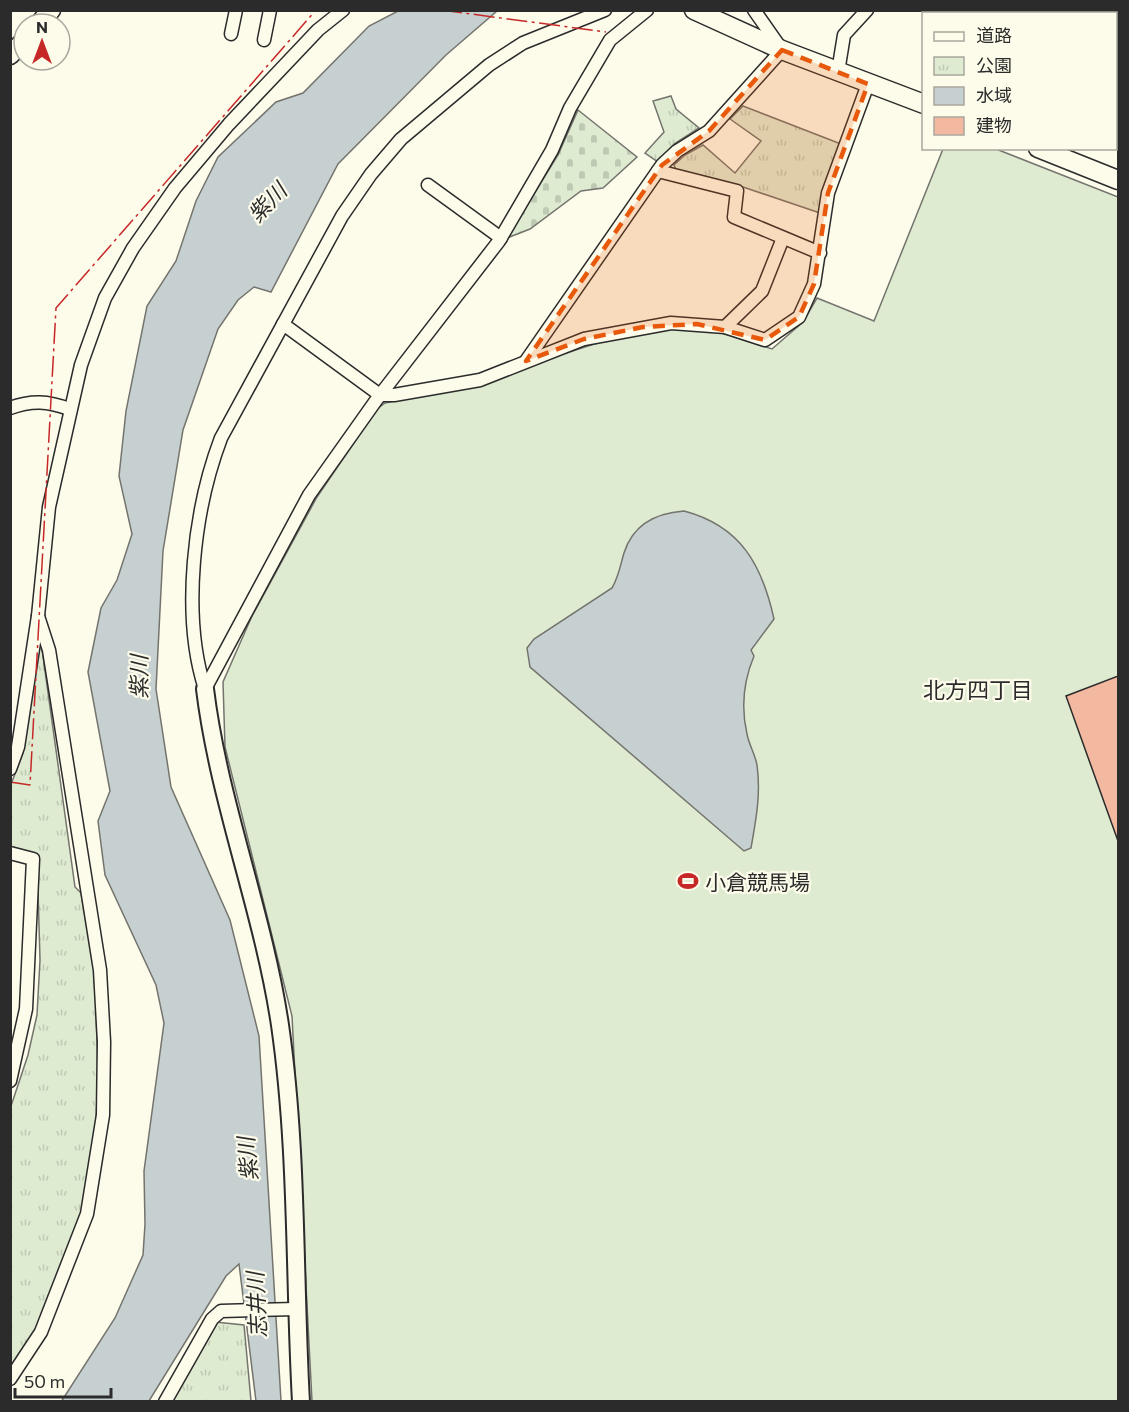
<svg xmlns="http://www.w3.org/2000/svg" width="1129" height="1412" font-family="Commissioner,'Noto Sans JP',sans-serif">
<defs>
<pattern id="cemetery-stones" width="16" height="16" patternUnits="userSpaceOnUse" patternTransform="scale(1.5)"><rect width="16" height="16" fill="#deebd1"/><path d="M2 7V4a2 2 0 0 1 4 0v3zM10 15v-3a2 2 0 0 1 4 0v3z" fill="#bfcab4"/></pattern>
<pattern id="park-tufts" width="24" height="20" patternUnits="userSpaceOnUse" patternTransform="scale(1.5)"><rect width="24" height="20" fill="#deebd1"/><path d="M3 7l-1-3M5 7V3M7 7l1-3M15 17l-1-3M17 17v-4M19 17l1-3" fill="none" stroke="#bfcab4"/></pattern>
</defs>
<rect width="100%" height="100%" fill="#fdfbea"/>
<polygon fill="url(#cemetery-stones)" stroke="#74746e" stroke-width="1.5" points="578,110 637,157 603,188 581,191 530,229 507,238 558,155"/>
<g fill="url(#park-tufts)" stroke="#74746e" stroke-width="1.5">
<polygon points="671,96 676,109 699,128 674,144 658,162 645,153 664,132 653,101"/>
<polygon points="743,106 841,144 820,213 743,187 676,170 674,165 685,155 703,145 735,173 761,141 730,119"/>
<polygon points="41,642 75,887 81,893 95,976 98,1077 95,1143 81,1215 38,1328 11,1371 11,1106 28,1055 37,1015 40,960 37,856 11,847 10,787 23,753 38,643"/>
<polygon points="215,1322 244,1325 251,1401 172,1402"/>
</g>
<polygon fill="#deebd1" stroke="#74746e" stroke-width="1.5" points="943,149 996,149 1118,197 1118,1401 312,1401 292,1016 225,747 223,682 252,616 317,497 377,409 385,403 454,389 613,338 669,328 713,330 772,349 803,322 817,298 874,321"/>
<g fill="#c7d0d0" stroke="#74746e" stroke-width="1.5">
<polygon points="398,11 497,11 446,55 338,164 271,292 254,287 238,300 218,329 183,430 163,551 156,689 171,787 230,920 259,1036 281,1401 256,1401 239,1264 226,1276 149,1401 61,1402 115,1318 143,1255 145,1224 144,1171 164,1023 156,985 105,875 98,821 110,791 88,672 101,608 117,580 132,534 119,476 126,411 147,306 176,261 196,201 218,157 276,102 303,93 369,26"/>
<path d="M684,511C741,526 762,565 774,619L751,650L754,656C744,680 741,708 747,734C749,745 755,754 757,765C761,794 756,820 751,848L744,851L530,667L527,648L534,639L612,588C619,576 620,566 624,553C633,524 656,513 684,511Z"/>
</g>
<polygon fill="#f2b8a0" stroke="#2b2b2b" stroke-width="1.5" points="1118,676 1118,841 1066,696"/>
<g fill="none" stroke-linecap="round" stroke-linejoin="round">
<g stroke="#2b2b2b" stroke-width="15">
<g id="street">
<polyline points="1112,10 1118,13"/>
<polyline points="985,11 993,14"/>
<polyline points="1090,14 1091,10"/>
<polyline points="231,34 236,10"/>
<polyline points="264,40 270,10"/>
<polyline points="838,72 844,35 867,10"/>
<polyline points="1116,75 1118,67"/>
<polyline points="1116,96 1118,97"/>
<polyline points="658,171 737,191 734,217 820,253"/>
<polyline points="428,185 501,238"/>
<polyline points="283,324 380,395 394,395 480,380 584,339 671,323 725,327 765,340 799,317 814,284 828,193 868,84"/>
<polyline points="725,327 762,291 783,238"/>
<polyline points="526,361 662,165 677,151 709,131 782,50 754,10"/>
<path d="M10,408C32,400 48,401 69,409"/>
<path d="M205,689C181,615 194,509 221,438L342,216L371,174L401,139L489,65L523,43L605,10"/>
<polyline points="205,689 309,495 377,399 499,241 552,150 570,108 610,40 647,10"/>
<polyline points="10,769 18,747 38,616 49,507 81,365 105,298 133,248 175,188 229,124 318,30 343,10"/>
<polyline points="10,853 33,859 26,1009 10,1081"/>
<polyline points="10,1379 41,1332 87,1214 103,1115 104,1042 100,970 49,650 38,616"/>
<polyline points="165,1402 212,1319 221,1311 296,1309"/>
</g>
</g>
<g stroke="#2b2b2b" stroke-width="20">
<path id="secondary" d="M205,689C219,803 263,911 280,1025C298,1149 294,1277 301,1402"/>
</g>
<g stroke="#2b2b2b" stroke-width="21">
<g id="primary">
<polyline points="694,10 782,50 924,104"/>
<polyline points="39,24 51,10"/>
<polyline points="10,55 24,41"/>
<polyline points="1038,148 1118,180"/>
</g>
</g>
<use href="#street" stroke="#fdfbea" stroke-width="12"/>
<use href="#secondary" stroke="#fdfbea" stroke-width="16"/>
<use href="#primary" stroke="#fdfbea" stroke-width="18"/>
<g stroke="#c62828" stroke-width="1.5" stroke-dasharray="21 4.5 3 4.5" stroke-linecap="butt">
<polyline points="441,10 606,32"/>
<polyline points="10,782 30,785 56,308 316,10"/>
</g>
</g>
<path fill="#e8590c" fill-opacity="0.2" stroke="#e8590c" stroke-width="4.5" stroke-dasharray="12 8" stroke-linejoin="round" d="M782,50L868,84L828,193L814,284L799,317L765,340L697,324L643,327L584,339L526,361L662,165L709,131Z"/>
<defs>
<g id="stadium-bare" transform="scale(1.62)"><path d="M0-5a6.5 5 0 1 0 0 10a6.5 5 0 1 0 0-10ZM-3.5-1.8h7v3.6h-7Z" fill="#c62828" stroke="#fdfbea" stroke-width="2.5" paint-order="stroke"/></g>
</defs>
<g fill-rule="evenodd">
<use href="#stadium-bare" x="688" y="881"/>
</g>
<g text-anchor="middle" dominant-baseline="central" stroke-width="4.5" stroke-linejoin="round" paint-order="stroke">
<g font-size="21" fill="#2b2b2b" stroke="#fdfbea" text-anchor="start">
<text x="705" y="881">小倉競馬場</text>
</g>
<g font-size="22" font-style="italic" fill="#2b2b2b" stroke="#fdfbea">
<text transform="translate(267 202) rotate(-46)">紫川</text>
<text transform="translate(138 677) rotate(-90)">紫川</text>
<text transform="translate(247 1159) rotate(-95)">紫川</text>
<text transform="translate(256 1305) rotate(-93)">志井川</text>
</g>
<g font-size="22" fill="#2b2b2b" stroke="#fdfbea">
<text x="978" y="689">北方四丁目</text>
</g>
</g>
<rect width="1129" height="1412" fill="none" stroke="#2b2b2b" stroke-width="24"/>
<rect x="922" y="12" width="195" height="138" fill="#fdfbea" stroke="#a9a89e" stroke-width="1.5"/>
<rect x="934" y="32" width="30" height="9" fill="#fdfbea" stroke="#a9a89e" stroke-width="1.5"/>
<text x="976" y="42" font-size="18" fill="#2b2b2b">道路</text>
<rect x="934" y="57" width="30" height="18" fill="url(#park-tufts)" stroke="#a9a89e" stroke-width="1.5"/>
<text x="976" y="72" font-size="18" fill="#2b2b2b">公園</text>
<rect x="934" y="87" width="30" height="18" fill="#c7d0d0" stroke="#a9a89e" stroke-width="1.5"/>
<text x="976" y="102" font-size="18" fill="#2b2b2b">水域</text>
<rect x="934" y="117" width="30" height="18" fill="#f2b8a0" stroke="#a9a89e" stroke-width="1.5"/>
<text x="976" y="132" font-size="18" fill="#2b2b2b">建物</text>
<g transform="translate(42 42)"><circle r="28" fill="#fdfbea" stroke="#a9a89e" stroke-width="1.5"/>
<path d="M0-4.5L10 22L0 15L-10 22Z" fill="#c62828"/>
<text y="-9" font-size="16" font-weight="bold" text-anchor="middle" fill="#2b2b2b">N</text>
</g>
<path d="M15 1388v9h96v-9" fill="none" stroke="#2b2b2b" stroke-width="3"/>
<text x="24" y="1388" font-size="18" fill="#2b2b2b" stroke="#fdfbea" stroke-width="4.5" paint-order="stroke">50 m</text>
</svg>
